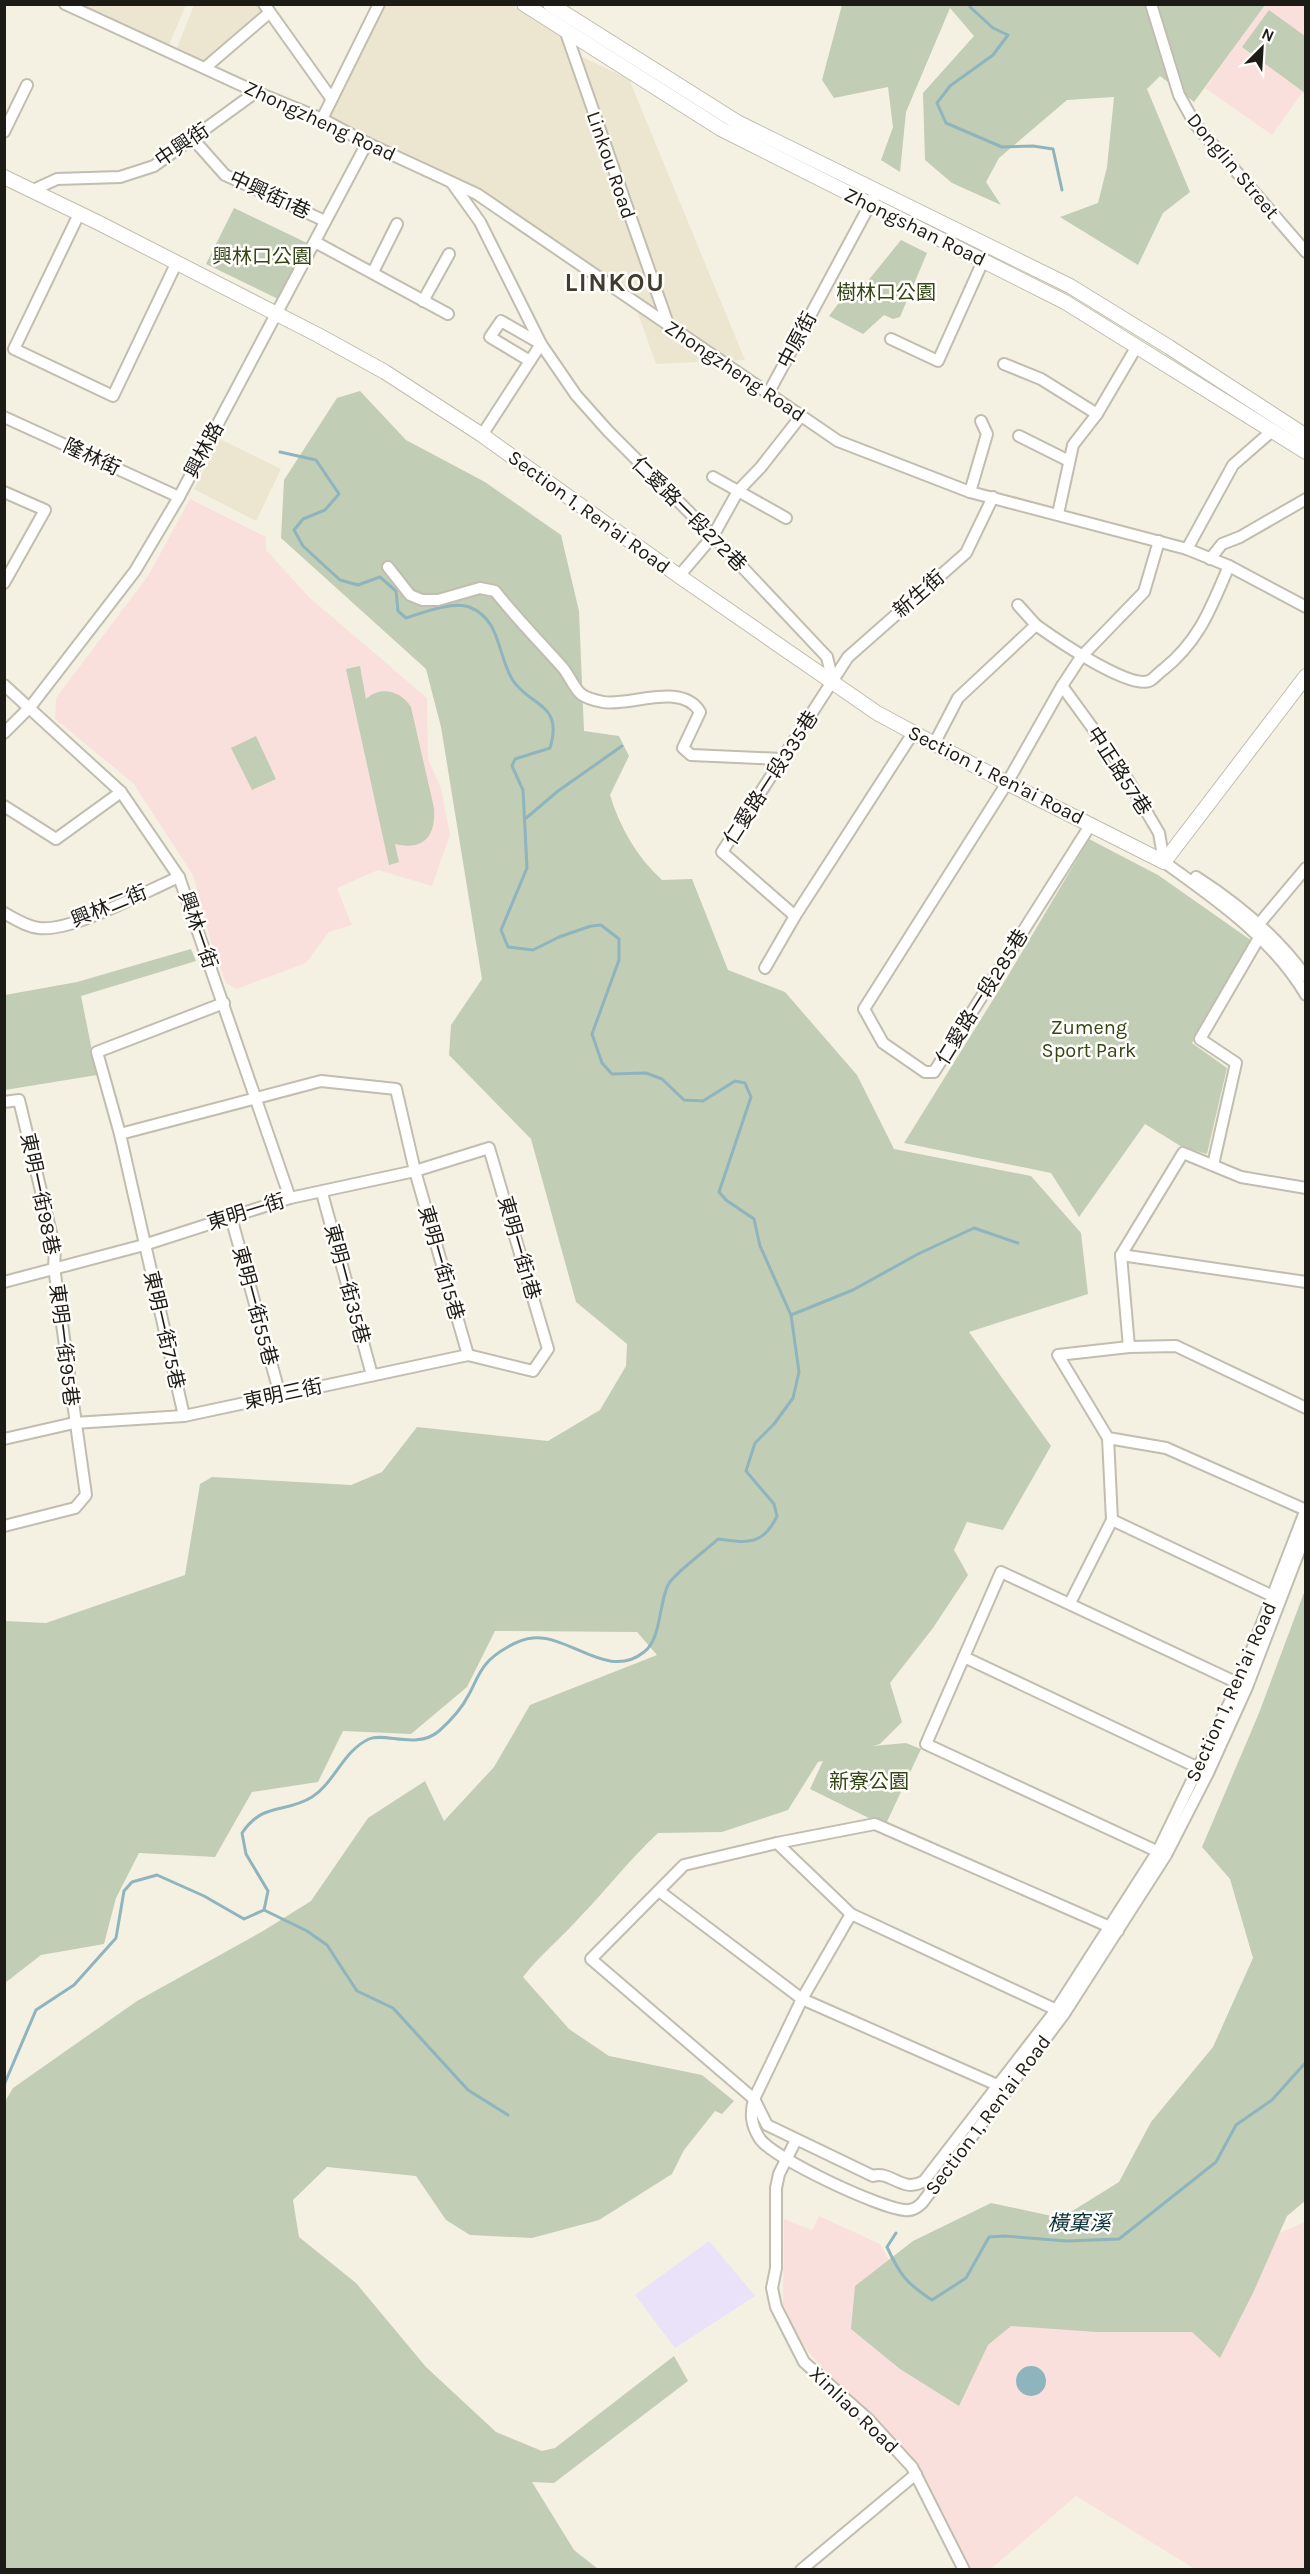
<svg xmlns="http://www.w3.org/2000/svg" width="1310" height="2574" font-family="Karla,'Noto Sans TC',sans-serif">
<rect width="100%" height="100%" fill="#f5f1e2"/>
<g fill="#ece5d0">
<polygon points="183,4 185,7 169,45 79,5"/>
<polygon points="194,5 258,5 262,11 205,62 177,48"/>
<polygon points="385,5 511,5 562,34 567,50 629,79 745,360 656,364 632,297 487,197 329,116"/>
<polygon points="220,439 281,469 256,521 194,489"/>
</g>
<polygon fill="#eae2f8" points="709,2241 755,2296 675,2348 635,2295"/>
<g fill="#fae0dc">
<polygon points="1265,5 1305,5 1305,95 1302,93 1272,135 1205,88"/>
<polygon points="190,499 266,537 266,550 309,597 427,698 428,759 441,788 450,835 432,886 378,870 337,888 352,925 329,932 306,963 237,989 226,983 210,939 193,875 133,783 55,719 56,698 148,576"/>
<polygon points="819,2216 880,2244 903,2285 1223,2257 1305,2222 1305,2569 1195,2569 1076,2496 991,2569 971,2569 916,2468 834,2383 799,2340 783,2304 784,2219 812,2230"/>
</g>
<g fill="#c2cdb5">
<polygon points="842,5 1265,5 1194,102 1160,76 1147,89 1190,192 1163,213 1138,265 1060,217 1098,203 1107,167 1114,97 1067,100 999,158 986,182 1001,205 952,183 925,160 923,93 974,36 950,8 906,112 900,172 881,160 893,127 888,87 834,98 822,80"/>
<polygon points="1269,10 1305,36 1305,93 1242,47"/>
<polygon points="234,208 307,243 278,299 206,264"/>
<polygon points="901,240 927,253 900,317 893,319 884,315 863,334 829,316 841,300 850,303"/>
<path d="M360,391L406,440L485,482L561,535L579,611L584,731L619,736L629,756L610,795C620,828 637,857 662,880L692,879L728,970L785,992L857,1075L894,1149L1031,1176L1081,1233L1088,1294L969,1332L1051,1446L1003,1530L967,1522L954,1550L968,1575L933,1628L890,1683L902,1722L880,1744L873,1746L906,1743L921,1749L885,1826L810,1789L823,1761L818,1762L788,1810L722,1832L658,1833C630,1859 607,1889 580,1917C561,1938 540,1955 523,1977L569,2029L609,2056L702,2075L734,2101L722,2114L715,2111L684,2150L672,2174L599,2220L532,2238L470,2235L446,2220L416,2176L327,2167L293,2200L299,2237L356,2283L426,2367L496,2432L542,2451L555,2448L674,2356L688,2381L554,2483L532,2482L574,2550L598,2569H5L4,2103L13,2088L137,2001L263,1931L311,1901L368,1818L425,1781L444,1821L494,1767L530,1705L657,1655L637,1632L495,1631L467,1687L411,1734L343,1731L318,1782L252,1792L215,1857L139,1853L116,1898L104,1944L41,1955L5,1983V1621L46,1623L185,1575L200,1484L212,1477L351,1485L382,1472L417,1427L548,1441L600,1410L626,1366L627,1344L576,1302L531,1139L449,1055L451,1025L482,979L441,727L426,669L281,538L284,480L337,398Z"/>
<path d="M360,666L366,699C381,685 401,691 411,707L434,808C436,836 424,851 395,844L399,862L389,865L346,669Z"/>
<polygon points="256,736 276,779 252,790 231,748"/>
<polygon points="1089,839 1158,875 1252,941 1192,1043 1227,1068 1207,1154 1182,1147 1145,1124 1079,1217 1051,1173 904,1143 1009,974"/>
<polygon points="191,949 196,961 81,996 97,1075 5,1090 5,995 77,982"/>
<polygon points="1305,1590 1305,2201 1287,2216 1253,2293 1220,2358 1192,2332 1096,2332 1011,2326 988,2345 959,2406 900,2369 851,2329 855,2286 913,2241 991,2203 1061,2218 1119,2182 1151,2122 1213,2047 1253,1958 1230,1879 1202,1847 1259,1713"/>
</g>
<circle fill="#8eb4bd" cx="1031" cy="2381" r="15"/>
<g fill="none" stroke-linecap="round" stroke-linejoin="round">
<g stroke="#8eb4bd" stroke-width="3">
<polyline points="970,4 970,7 993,28 1008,35 993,55 950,86 937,103 946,123 1002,147 1033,146 1053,149 1062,190"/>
<polyline points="525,819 558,791 622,746"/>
<polyline points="791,1315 853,1290 918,1254 974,1228 1018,1243"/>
<polyline points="264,1910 307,1931 327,1945 357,1991 393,2008 468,2090 508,2115"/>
<path d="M4,2085L36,2010L74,1985L116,1938L124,1891L132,1882L157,1875L204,1896L244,1919L264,1910L268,1891L246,1854L242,1833C264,1801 285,1814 312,1797C335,1782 343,1751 369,1739C385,1732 417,1750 439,1731C449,1722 462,1708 468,1696C474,1686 478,1673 486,1664C495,1653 518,1639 533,1638C571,1635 608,1681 644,1652C661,1640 659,1603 668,1585C673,1574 708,1549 718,1539C747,1543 763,1546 777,1516L774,1504L746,1471L755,1443L774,1424L793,1398L799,1372L791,1315L760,1246L754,1219L726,1200L719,1192L751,1097L745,1083L735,1081L703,1101L684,1100L662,1079L646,1073L612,1074L602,1063L592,1034L619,960V939L601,925L591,926L559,937L533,950L508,947L501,930L527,868L523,790L512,766L515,759L550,748C564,702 529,707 512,679C497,654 501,619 469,607C453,601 422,613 406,618L398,611L396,591L380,577L358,585L340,580L303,546L294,530L303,519L325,510L339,494L316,460L280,452"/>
<path d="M896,2233L887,2247C900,2275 906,2283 932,2300L966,2278L989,2237L1004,2236L1067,2241L1119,2239L1216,2162L1236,2125L1272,2100L1306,2062"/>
</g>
<g stroke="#c1bdaf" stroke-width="14">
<g id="minor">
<polyline points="65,4 256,92 322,119 367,143 477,194 838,441 970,492 1187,549 1229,566 1306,607"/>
<polyline points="264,4 331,98"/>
<polyline points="1151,4 1179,95 1195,124 1306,252"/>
<polyline points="564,27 668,324"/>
<polyline points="206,67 269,13"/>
<polyline points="322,119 379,4"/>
<polyline points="4,132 27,85"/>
<polyline points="193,139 225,175 325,221"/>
<polyline points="452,183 480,222 541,344 576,395 608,431 713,536 827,657 833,682"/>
<polyline points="31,191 57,179 120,177 154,166 256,92"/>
<polyline points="79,214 14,349 113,396 176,264"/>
<polyline points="315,242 448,314"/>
<polyline points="373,272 397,224"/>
<polyline points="423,301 449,254"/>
<polyline points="891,339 938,361 983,261"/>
<polyline points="530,361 490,337 501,321 541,344"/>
<polyline points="1004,364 1041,379 1097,414"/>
<polyline points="769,392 874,197"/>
<polyline points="4,417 179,497"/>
<polyline points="482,435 541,344"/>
<polyline points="1019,436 1069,461"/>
<polyline points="4,492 45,510 4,583"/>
<polyline points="970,492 987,434 981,421"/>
<polyline points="1058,514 1073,445 1097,414 1137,346"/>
<polyline points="786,518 738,491 761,467 801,416"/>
<polyline points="1187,549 1233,465 1273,430"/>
<polyline points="1210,559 1222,544 1240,537 1306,499"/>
<path d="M388,567L410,595L422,600H438L480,588L495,591C516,618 540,642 563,668C569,675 574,688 581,694C586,698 598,701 603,702C629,707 682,681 700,712L683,748L691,755L782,759"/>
<polyline points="679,576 713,536 738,491 713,477"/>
<path d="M1036,625C1054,638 1128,689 1149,681C1154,679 1159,672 1164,669C1200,640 1211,607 1229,566"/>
<polyline points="4,685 121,792 179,877 290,1198"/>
<polyline points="1062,686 1116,760 1159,833 1164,862"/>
<polyline points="4,733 31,706 135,571 179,497 367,143"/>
<polyline points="934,744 958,698 1036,625 1018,605"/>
<polyline points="4,806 56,839 121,792"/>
<polyline points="1091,824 934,1072 925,1072 883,1043 864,1009 1007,783 1062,686 1081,657 1144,592 1159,541"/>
<path d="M1164,862C1217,900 1272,938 1306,995"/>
<path d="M1196,877C1238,904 1277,936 1306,977"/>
<path d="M4,913C15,919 27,927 39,928C73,932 146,891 179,877"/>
<polyline points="795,916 722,852 848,657 966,553 993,497"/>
<polyline points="765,968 795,916 913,733"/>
<polyline points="4,1102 19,1100 55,1249 54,1267 86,1495 75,1508 4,1526"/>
<polyline points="120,1134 321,1081 396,1089 415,1171 468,1355"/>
<polyline points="1213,1165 1236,1063 1200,1039 1260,936 1259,924 1306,868"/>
<polyline points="322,1193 372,1375"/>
<polyline points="231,1217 280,1395"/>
<polyline points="1121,1255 1306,1282"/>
<polyline points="4,1282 144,1245 290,1198 415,1171 489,1148 548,1349 533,1371 468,1355 184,1416 74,1423 4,1439"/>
<polyline points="1129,1347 1121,1255 1183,1153 1241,1177 1306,1188"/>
<polyline points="1306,1408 1176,1346 1129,1347 1058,1355 1108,1438 1166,1448 1306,1510"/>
<polyline points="184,1416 120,1134 97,1052 224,1003"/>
<polyline points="1112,1520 1277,1598"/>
<polyline points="1070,1603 1112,1520 1108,1438"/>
<polyline points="964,1657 1205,1771"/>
<polyline points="777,1843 851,1914 1061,2012"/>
<polyline points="1163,1854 926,1744 1001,1572 1244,1686"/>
<polyline points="659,1891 802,1999 1004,2088"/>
<path d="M851,1914L802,1999L754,2099C750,2114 751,2125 760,2139C775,2159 879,2208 905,2210C912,2211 917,2208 922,2203L1064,2014L1166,1855L1208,1773L1247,1687L1306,1533"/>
<path d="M1118,1931L1110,1927L875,1824L777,1843L684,1865L591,1959L754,2099L767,2125L873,2176C891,2170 902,2194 924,2181L1056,2010L1158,1851L1239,1683L1306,1509"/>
<polyline points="796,2140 779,2174 776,2188 776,2268 772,2288 776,2307 804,2362 868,2419 912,2467 964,2570"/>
<polyline points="801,2570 916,2474"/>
</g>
</g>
<g stroke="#c1bdaf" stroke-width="16">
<g id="major">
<polyline points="524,4 721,129 1065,302 1306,452"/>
<polyline points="550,4 737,122 1070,286 1169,347 1306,436"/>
<polyline points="4,177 99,223 318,335 385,372 482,435 679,576 877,713 1007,783 1164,862 1306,676"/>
</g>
</g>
<use href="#minor" stroke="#fff" stroke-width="10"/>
<use href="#major" stroke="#fff" stroke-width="14"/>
</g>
<g text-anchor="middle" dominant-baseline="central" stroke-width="5" stroke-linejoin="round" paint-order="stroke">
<g font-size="20" fill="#1c1b16" stroke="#fffefb">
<text transform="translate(320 121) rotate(25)">Zhongzheng Road</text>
<text transform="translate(182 145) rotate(-34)">中興街</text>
<text transform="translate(611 165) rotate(71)">Linkou Road</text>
<text transform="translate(1233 166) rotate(50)">Donglin Street</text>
<text transform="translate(270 195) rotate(25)">中興街1巷</text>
<text transform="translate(915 227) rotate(26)">Zhongshan Road</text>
<text transform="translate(797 340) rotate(-62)">中原街</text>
<text transform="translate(735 371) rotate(34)">Zhongzheng Road</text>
<text transform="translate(204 450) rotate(-62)">興林路</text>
<text transform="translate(92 457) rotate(25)">隆林街</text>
<text transform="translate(589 512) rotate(36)">Section 1, Ren'ai Road</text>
<text transform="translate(689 514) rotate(45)">仁愛路一段272巷</text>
<text transform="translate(919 594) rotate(-41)">新生街</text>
<text transform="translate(1119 771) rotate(57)">中正路57巷</text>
<text transform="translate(996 775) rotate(27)">Section 1, Ren'ai Road</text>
<text transform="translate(771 778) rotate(-57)">仁愛路一段335巷</text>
<text transform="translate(109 906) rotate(-22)">興林二街</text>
<text transform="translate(198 930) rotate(71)">興林一街</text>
<text transform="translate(982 997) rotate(-58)">仁愛路一段285巷</text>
<text transform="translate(40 1194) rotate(78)">東明一街98巷</text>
<text transform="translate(246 1212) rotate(-17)">東明一街</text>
<text transform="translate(519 1248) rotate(74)">東明一街1巷</text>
<text transform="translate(441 1263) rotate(74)">東明一街15巷</text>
<text transform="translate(347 1284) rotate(75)">東明一街35巷</text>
<text transform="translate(255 1306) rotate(75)">東明一街55巷</text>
<text transform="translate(164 1330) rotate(77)">東明一街75巷</text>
<text transform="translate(64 1345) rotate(83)">東明一街95巷</text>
<text transform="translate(283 1394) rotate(-12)">東明三街</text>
<text transform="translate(1231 1692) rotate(-66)">Section 1, Ren'ai Road</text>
<text transform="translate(988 2115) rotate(-53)">Section 1, Ren'ai Road</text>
<text transform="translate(854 2410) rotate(44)">Xinliao Road</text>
</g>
<g font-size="20" fill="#334618" stroke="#fffefb">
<text x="262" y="256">興林口公園</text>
<text x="886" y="292">樹林口公園</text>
<text x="1089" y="1027">Zumeng<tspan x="1089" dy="23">Sport Park</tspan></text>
<text x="869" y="1781">新寮公園</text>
</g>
<g font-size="21" font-style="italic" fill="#0c3239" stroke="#fffefb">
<text x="1079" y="2223">橫窠溪</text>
</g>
<g font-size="26" font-weight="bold" letter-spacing="1.5" fill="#403c31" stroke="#fffefb">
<text x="615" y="282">LINKOU</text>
</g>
</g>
<rect width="1310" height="2574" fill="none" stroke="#1c1b16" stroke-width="12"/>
<g transform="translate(1262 48) rotate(24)" stroke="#fffefb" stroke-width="4.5" paint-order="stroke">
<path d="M0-4.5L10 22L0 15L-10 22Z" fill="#1c1b16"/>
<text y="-9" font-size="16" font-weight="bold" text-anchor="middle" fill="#1c1b16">N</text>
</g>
</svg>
